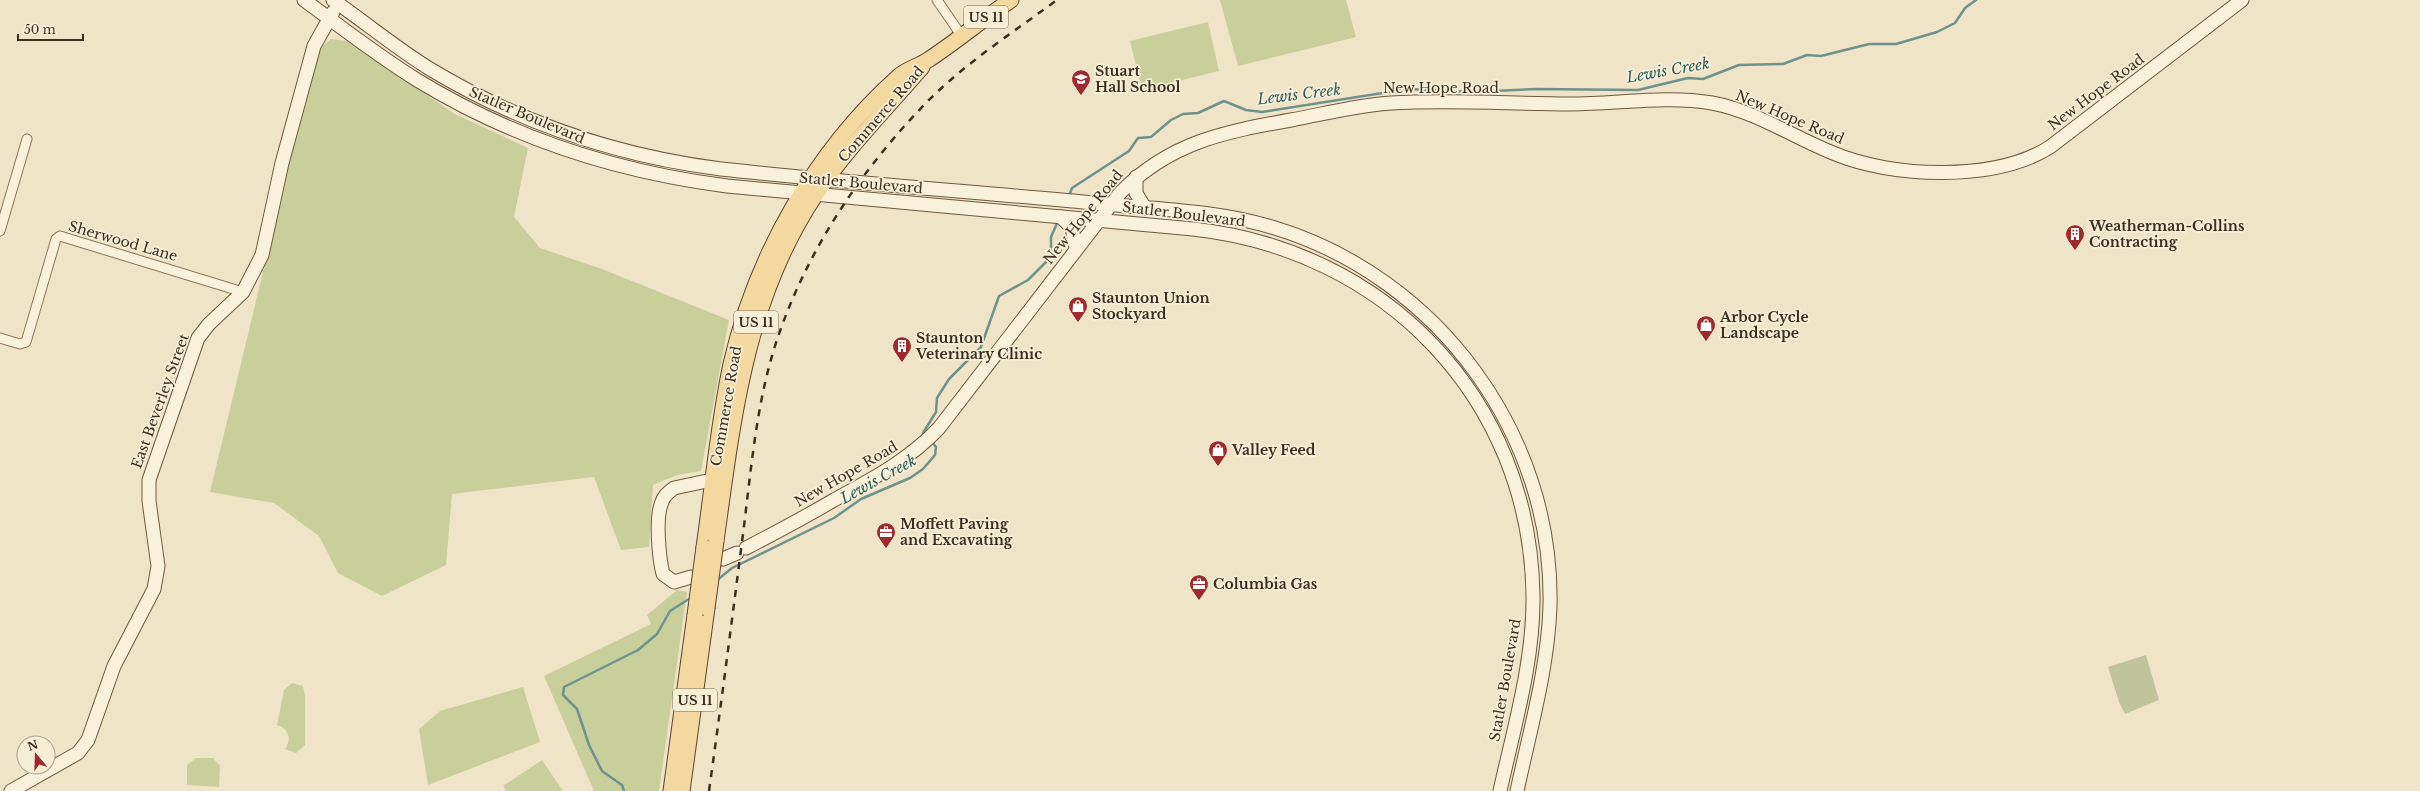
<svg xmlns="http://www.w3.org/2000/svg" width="2420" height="791" font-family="'Libre Baskerville',serif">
<rect width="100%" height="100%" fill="#f0e4c8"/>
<g fill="#c9cf9b">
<polygon points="1220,0 1346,0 1356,37 1238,66"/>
<polygon points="1208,22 1219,71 1142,90 1130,41"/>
<polygon points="331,39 347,41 455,114 528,148 514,217 540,248 602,269 729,320 701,471 677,475 653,485 649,547 621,550 594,477 452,494 446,565 382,596 338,573 319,536 274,503 210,492 294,143 320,48"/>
<polygon points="677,590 687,592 659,791 594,791 544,676 651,624 647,615"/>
<path d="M292,683L303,686L305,696V745L296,753L285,749C292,739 289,729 277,725L284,690Z"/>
<polygon points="523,687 540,742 428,785 419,729 440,711"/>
<polygon points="196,758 213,758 220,766 219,787 187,785 187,765"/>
<polygon points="542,760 563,791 506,791 503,786"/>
</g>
<polygon fill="#bfc49a" points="2146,655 2159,700 2125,714 2119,702 2108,667"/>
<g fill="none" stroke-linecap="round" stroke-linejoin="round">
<g stroke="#6f938a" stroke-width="2.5">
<polyline points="1069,196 1072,188 1129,151 1138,138 1151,137 1171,120 1183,114 1198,113 1224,101 1246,110 1262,112 1408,89 1472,92 1536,89 1638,90 1688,78 1703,79 1739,65 1783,64 1807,55 1821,56 1869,44 1896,44 1937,32 1955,23 1965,8 1976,0"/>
<polyline points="926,436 923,433 936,412 937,398 949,379 981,347 999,296 1028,280 1051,257 1051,237 1058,221"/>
<polyline points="716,581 732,568 834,518 861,499 910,478 923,469 935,455 936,447 931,441"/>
<polyline points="624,791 622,785 602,771 589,745 577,709 563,695 564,687 638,650 657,634 670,611 692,597"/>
</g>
<g stroke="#8d765c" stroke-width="11">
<g id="street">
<polyline points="937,0 961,35"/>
<polyline points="0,231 27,139"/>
<polyline points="0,338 20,344 26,342 56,239 60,236 243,292"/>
</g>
</g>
<g stroke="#6f573f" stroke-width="15">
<g id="secondary">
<path d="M304,0C341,27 378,56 417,80C512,138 617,172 727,186L1193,229C1385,250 1530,398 1533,595C1534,661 1514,727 1500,791"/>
<path d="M333,0C366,23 396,48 430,69C518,122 618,156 721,169C841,182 962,191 1083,202C1147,209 1213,209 1275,228C1438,278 1554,435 1550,606C1548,668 1530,730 1517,791"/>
<polyline points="1136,177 1136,193 1145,208"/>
<polyline points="1061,217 1072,228 1076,248"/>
<path d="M746,548C775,533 805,517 834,500C872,479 909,460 939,428L1120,193C1170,142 1224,132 1291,120C1324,114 1358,105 1391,103C1451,99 1512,104 1571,104C1617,104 1666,95 1712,103C1755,111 1793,137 1833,153C1892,178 1995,182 2050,147L2242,0"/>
<polyline points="723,559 737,553"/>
<path d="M691,577L674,582L663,574C659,558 655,517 662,502C664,495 669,492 674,488L721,478"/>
<polyline points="11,791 78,753 88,740 114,666 154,589 158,566 149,501 149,480 198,338 209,324 243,292 262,255 282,163 314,46 333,12"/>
</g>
</g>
<g stroke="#5b4430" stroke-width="17">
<g id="primary">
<path d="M716,541C733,420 745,300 816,194C847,148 886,109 922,67"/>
<path d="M704,547C713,486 718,424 731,364C756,255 816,150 899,76C907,69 919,66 928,60C957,41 983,19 1011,0"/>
<polyline points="671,791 695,615"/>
<polyline points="682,791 707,608"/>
</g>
</g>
<use href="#street" stroke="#faf1dc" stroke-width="9"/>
<use href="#secondary" stroke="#faf1dc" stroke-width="13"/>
<use href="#primary" stroke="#f3d9a0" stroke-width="15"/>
<path stroke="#3d2e20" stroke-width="2.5" stroke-dasharray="7 7" stroke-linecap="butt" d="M709,791C721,705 732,620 743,534C751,471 756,406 775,346C804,255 859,172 925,104C964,64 1012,33 1057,0"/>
<g stroke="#5b4430" stroke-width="17" stroke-linecap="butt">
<g id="primary-bridge">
<polyline points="707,608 716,541"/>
<polyline points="695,615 704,547"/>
</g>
</g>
<use href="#primary-bridge" stroke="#f3d9a0" stroke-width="15"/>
</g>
<defs>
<g id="school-pin" transform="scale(1)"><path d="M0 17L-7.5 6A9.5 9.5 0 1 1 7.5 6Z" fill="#9e2a2b" stroke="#f7eed8"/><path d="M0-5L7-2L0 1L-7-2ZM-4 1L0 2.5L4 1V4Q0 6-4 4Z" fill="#fff"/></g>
<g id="building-pin" transform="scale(1)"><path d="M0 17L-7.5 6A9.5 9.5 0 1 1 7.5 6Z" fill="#9e2a2b" stroke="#f7eed8"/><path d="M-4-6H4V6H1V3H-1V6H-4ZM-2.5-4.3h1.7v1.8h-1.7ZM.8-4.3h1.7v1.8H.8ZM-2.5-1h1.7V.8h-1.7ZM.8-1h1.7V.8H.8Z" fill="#fff"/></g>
<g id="shop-pin" transform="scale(1)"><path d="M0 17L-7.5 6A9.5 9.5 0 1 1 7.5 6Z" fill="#9e2a2b" stroke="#f7eed8"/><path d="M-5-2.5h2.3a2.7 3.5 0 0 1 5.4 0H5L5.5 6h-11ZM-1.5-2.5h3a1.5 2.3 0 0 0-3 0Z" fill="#fff"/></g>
<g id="office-pin" transform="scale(1)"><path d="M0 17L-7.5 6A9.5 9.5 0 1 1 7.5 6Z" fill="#9e2a2b" stroke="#f7eed8"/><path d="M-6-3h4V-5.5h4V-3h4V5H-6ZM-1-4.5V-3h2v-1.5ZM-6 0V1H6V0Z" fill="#fff"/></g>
</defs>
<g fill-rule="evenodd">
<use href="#school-pin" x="1081" y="79"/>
<use href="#building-pin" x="2075" y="234"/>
<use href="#shop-pin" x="1078" y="306"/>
<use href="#shop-pin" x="1706" y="325"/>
<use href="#building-pin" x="902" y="346"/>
<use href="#shop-pin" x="1218" y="450"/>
<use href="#office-pin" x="886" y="532"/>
<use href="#office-pin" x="1199" y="584"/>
</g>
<g text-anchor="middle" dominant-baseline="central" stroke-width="3.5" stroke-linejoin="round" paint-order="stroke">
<g fill="#f7eed8" stroke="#756857" stroke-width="1">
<rect x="964" y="6" width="44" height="22" rx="3"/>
<rect x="734" y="311" width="44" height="22" rx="3"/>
<rect x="673" y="689" width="44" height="22" rx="3"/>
</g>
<g font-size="13" font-weight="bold" fill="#3d2e20">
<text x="986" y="17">US 11</text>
<text x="756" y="322">US 11</text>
<text x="695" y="700">US 11</text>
</g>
<g font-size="14" font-weight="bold" fill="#3d2e20" stroke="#f7eed8" text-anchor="start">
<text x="1095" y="71">Stuart<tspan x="1095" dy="16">Hall School</tspan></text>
<text x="2089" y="226">Weatherman-Collins<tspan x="2089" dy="16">Contracting</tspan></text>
<text x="1092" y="298">Staunton Union<tspan x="1092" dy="16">Stockyard</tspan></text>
<text x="1720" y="317">Arbor Cycle<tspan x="1720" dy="16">Landscape</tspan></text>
<text x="916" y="338">Staunton<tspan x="916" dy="16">Veterinary Clinic</tspan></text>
<text x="1232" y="450">Valley Feed</text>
<text x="900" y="524">Moffett Paving<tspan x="900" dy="16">and Excavating</tspan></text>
<text x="1213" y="584">Columbia Gas</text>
</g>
<g font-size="14" fill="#3d2e20" stroke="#f7eed8">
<text x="1441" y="88">New Hope Road</text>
<text transform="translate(2096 92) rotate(-37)">New Hope Road</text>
<text transform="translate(881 114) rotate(-49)">Commerce Road</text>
<text transform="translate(527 115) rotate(23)">Statler Boulevard</text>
<text transform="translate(1790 117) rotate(23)">New Hope Road</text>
<text transform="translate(861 183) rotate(5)">Statler Boulevard</text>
<text transform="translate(1184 214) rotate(7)">Statler Boulevard</text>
<text transform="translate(1083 217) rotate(-51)">New Hope Road</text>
<text transform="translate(123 241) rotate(16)">Sherwood Lane</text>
<text transform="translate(160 401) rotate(-70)">East Beverley Street</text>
<text transform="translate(726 406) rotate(-80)">Commerce Road</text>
<text transform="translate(846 474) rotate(-30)">New Hope Road</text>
<text transform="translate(1505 680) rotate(-80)">Statler Boulevard</text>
</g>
<g font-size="15" font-style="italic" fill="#2f5d5a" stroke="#f7eed8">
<text transform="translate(1668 70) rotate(-10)">Lewis Creek</text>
<text transform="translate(1299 94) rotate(-7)">Lewis Creek</text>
<text transform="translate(878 479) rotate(-29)">Lewis Creek</text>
</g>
</g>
<g transform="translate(36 755) rotate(341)"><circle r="19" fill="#f7eed8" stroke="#ada18e"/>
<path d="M0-3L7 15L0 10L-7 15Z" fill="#9e2a2b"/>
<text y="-6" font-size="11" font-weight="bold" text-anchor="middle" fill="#3d2e20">N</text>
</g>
<path d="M18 34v6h65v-6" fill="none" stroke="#3d2e20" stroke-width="2"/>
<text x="24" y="34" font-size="12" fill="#3d2e20" stroke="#f7eed8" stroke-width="3" paint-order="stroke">50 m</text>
</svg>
